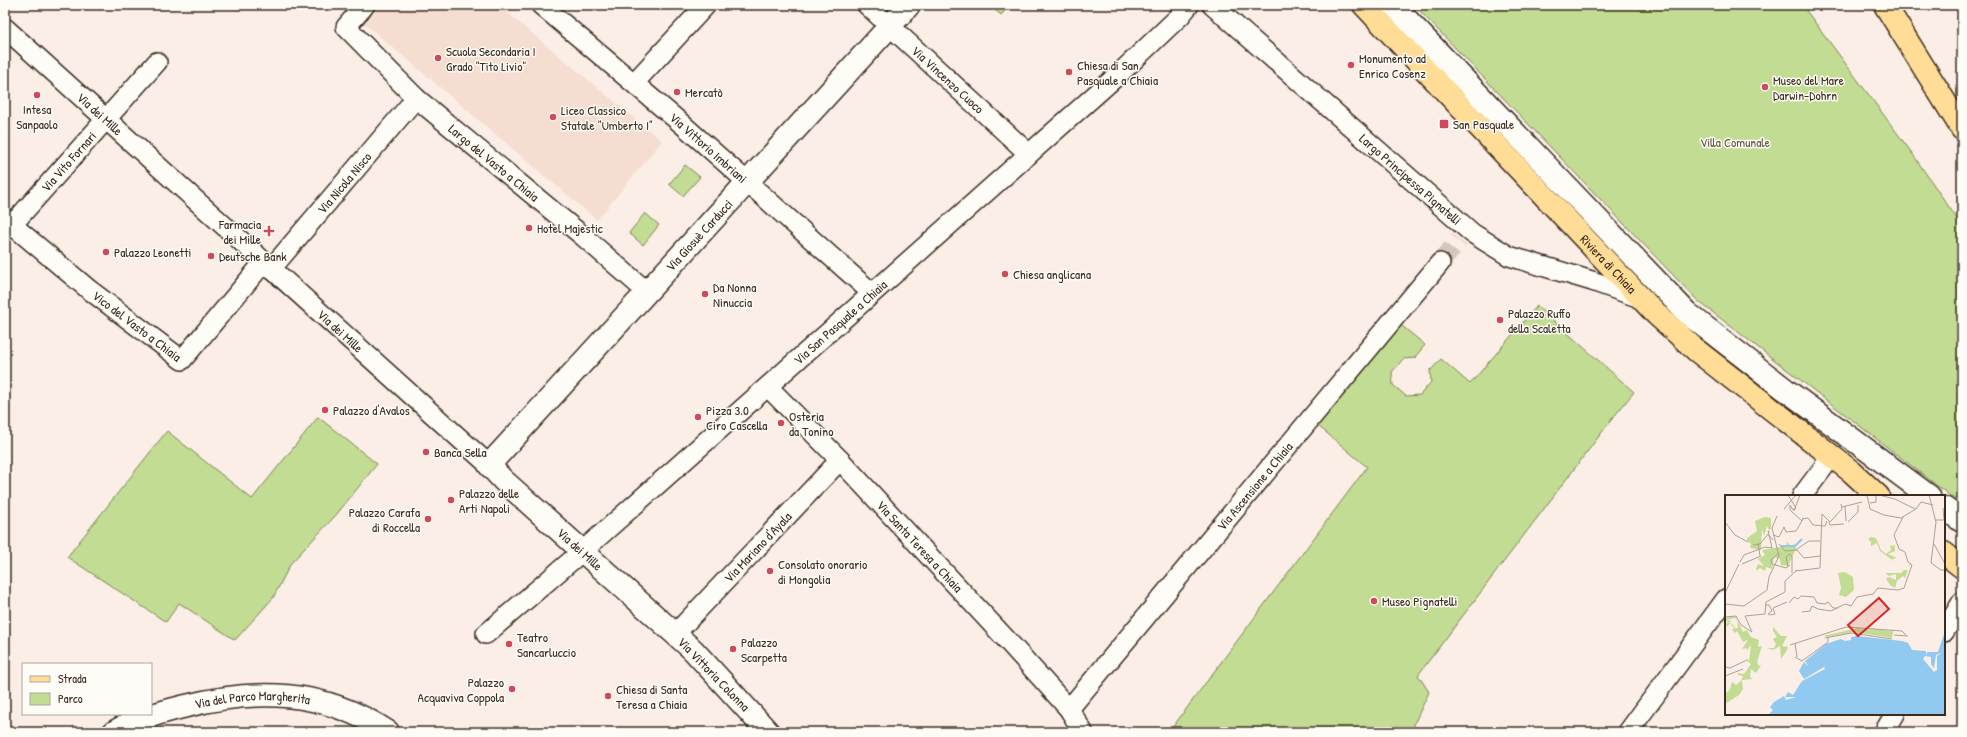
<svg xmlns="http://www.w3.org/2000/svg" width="1967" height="737" font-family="'Patrick Hand',sans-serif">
<rect width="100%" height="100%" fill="#faeee6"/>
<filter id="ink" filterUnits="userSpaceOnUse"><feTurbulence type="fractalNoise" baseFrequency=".025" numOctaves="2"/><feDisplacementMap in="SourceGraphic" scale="8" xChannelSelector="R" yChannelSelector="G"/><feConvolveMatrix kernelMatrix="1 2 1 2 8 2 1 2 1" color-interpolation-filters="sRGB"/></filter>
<g filter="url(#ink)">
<polygon fill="#f6ddd1" points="382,5 498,5 662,141 597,220 365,24"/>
<g fill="#c2dc93" stroke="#7e8358">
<polygon points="989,5 1010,5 1001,15"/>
<polygon points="1414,5 1802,5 1909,149 1962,226 1962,505 1698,301"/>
<polygon points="685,165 700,177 683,196 669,184"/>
<polygon points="645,213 659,225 643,245 629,233"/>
<polygon points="1537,306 1634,392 1612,419 1418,675 1429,692 1414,724 1416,732 1169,732 1367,467 1316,424 1401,325 1425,345 1415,357 1416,358 1403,359 1392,372 1393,385 1406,396 1420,395 1431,382 1430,369 1431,370 1441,359 1470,384"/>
<polygon points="318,417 377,464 336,515 291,563 273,598 235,640 179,603 166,622 67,557 167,431 252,499"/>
</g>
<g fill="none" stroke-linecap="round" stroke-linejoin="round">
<polyline stroke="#d4c7be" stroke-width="19" stroke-dasharray="19 10" stroke-linecap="butt" points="1440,263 1459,240"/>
<g stroke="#3b2a1e" stroke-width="22">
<g id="minor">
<path id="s1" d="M365,5L346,27L416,98L584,237L647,292"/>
<path id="s2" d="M541,5L682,124L872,293"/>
<path id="s3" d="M867,5L1029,154"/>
<path id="s4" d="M1212,5L1472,233L1509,256L1592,281L1640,298"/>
<path id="s5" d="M5,28L489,465"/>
<polyline points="634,83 706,5"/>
<path id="s6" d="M5,219L87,288L182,360L264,262"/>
<path id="s7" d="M12,225L157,62"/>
<path id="s8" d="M271,269L416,98"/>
<path id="s9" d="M768,387L840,460L1005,638L1069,709L1083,732"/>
<polyline points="1802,496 1832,456"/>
<polyline points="1944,632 1962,602"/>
<path id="s10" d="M486,634L586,548L1120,73L1181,15L1189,5"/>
<path id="s11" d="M675,634L840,460"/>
<path id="s12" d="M1069,709L1440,263"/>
<polyline points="1628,732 1726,599"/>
<polyline points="1884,732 1895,714"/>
</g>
</g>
<g stroke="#3b2a1e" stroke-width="25">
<g id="tertiary">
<polyline points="1393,5 1687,313 1786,390 1929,496"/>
<polyline points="1944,508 1962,521"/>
<path id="s13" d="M114,732C136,719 158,713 182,707C256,688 323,689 388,732"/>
<path id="s14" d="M768,732L693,650L503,480L489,465L909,5"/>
</g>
</g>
<g stroke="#3b2a1e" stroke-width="25">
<g id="primary">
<path id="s15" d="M1364,5L1656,314L1697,351L1852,472L1878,496"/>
<polyline points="1885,5 1962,129"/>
<polyline points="1944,553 1962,567"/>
</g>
</g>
<use href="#minor" stroke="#fdfcf7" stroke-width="19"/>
<use href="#tertiary" stroke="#fdfcf7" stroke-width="22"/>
<use href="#primary" stroke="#ffdd96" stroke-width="22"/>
</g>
</g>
<g fill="#d1495b" stroke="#fdfcf7" stroke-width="1.5">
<circle cx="438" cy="58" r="4"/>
<circle cx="1351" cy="65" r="4"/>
<circle cx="1069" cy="72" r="4"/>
<circle cx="1765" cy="87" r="4"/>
<circle cx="677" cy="92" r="4"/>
<circle cx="37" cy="95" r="4"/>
<circle cx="553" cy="117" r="4"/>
<rect x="1439" y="119" width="10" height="10" rx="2"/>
<circle cx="529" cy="228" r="4"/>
<path d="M267 225h4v4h4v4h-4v4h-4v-4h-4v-4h4z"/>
<circle cx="106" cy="252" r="4"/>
<circle cx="211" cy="256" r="4"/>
<circle cx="1005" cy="274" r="4"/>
<circle cx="705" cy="294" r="4"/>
<circle cx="1500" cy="320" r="4"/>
<circle cx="325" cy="410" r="4"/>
<circle cx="698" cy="417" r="4"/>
<circle cx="781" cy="423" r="4"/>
<circle cx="426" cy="452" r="4"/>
<circle cx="451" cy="500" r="4"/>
<circle cx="428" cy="519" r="4"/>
<circle cx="770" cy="571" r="4"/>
<circle cx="1374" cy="601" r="4"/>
<circle cx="509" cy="644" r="4"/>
<circle cx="733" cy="649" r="4"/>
<circle cx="512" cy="689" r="4"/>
<circle cx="608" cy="696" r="4"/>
</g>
<g text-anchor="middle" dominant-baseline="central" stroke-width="3" stroke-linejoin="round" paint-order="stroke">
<g font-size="13" fill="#3b2a1e" stroke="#fdfcf7" text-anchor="start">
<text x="446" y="51">Scuola Secondaria I<tspan x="446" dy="15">Grado "Tito Livio"</tspan></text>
<text x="1359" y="58">Monumento ad<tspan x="1359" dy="15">Enrico Cosenz</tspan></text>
<text x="1077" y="65">Chiesa di San<tspan x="1077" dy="15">Pasquale a Chiaia</tspan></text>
<text x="1773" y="80">Museo del Mare<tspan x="1773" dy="15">Darwin-Dohrn</tspan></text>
<text x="685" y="92">Mercatò</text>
<text x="37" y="109" text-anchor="middle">Intesa<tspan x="37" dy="15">Sanpaolo</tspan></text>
<text x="561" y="110">Liceo Classico<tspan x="561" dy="15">Statale "Umberto I"</tspan></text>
<text x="1453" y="124">San Pasquale</text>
<text x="261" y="224" text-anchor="end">Farmacia<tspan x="261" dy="15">dei Mille</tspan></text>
<text x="537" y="228">Hotel Majestic</text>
<text x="114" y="252">Palazzo Leonetti</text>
<text x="219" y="256">Deutsche Bank</text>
<text x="1013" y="274">Chiesa anglicana</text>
<text x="713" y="287">Da Nonna<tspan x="713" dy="15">Ninuccia</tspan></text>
<text x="1508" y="313">Palazzo Ruffo<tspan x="1508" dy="15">della Scaletta</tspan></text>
<text x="333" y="410">Palazzo d'Avalos</text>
<text x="706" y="410">Pizza 3.0<tspan x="706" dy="15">Ciro Cascella</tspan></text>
<text x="789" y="416">Osteria<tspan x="789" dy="15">da Tonino</tspan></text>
<text x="434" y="452">Banca Sella</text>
<text x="459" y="493">Palazzo delle<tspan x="459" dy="15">Arti Napoli</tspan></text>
<text x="420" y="512" text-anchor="end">Palazzo Carafa<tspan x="420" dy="15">di Roccella</tspan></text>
<text x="778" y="564">Consolato onorario<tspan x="778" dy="15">di Mongolia</tspan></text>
<text x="1382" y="601">Museo Pignatelli</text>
<text x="517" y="637">Teatro<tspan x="517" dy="15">Sancarluccio</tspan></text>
<text x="741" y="642">Palazzo<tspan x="741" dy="15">Scarpetta</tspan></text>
<text x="504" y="682" text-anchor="end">Palazzo<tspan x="504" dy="15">Acquaviva Coppola</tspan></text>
<text x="616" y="689">Chiesa di Santa<tspan x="616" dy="15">Teresa a Chiaia</tspan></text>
</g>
<g font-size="13" fill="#3b2a1e" stroke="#fdfcf7">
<text stroke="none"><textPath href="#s3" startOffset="110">Via Vincenzo Cuoco</textPath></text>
<text stroke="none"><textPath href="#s5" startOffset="128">Via dei Mille</textPath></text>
<text stroke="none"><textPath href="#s2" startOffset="220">Via Vittorio Imbriani</textPath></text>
<text stroke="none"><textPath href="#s7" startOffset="85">Via Vito Fornari</textPath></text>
<text stroke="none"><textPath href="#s1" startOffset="230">Largo del Vasto a Chiaia</textPath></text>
<text stroke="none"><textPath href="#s4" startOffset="264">Largo Principessa Pignatelli</textPath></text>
<text stroke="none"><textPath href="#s8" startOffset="113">Via Nicola Nisco</textPath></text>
<text stroke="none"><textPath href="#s14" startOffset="698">Via Giosuè Carducci</textPath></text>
<text stroke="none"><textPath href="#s15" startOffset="356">Riviera di Chiaia</textPath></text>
<text stroke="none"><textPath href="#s10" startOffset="472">Via San Pasquale a Chiaia</textPath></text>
<text stroke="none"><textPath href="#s6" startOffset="170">Vico del Vasto a Chiaia</textPath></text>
<text stroke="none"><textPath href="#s5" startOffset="452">Via dei Mille</textPath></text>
<text stroke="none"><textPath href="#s12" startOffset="290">Via Ascensione a Chiaia</textPath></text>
<text stroke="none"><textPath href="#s9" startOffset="220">Via Santa Teresa a Chiaia</textPath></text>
<text stroke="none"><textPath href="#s11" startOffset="120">Via Mariano d'Ayala</textPath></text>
<text transform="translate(580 549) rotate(42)">Via dei Mille</text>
<text transform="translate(714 674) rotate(46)">Via Vittoria Colonna</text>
<text stroke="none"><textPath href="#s13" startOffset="144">Via del Parco Margherita</textPath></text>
</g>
<g font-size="13" fill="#5d563b" stroke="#fdfcf7">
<text x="1735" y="142">Villa Comunale</text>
</g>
</g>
<g transform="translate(1725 495)">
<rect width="220" height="220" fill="#faeee6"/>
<path d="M40,22L46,23V34L44,35L42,31L39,41L37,34L36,55L25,53L26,49L22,46V43L32,36L30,26ZM146,42L151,43L156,55L161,59L166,55L165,50L169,51L170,49V56L163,59L172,63L167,64L170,67L155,56L152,48L146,51V47L143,44ZM62,47L66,51L70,49L71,54L63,71L56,70L55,64L49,62L47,74L41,72L40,76L35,73L32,75L33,77L31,74L33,69L39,71L33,64L40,60L37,55L61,51ZM179,75H183L180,83L178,81L172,86L170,93L165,90L161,84L164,82L171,85V79L164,81L160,78H176ZM120,77L128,82L129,95L121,102L114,100L116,93L113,78ZM10,121L18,137L22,135L26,142L34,145L33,152L37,151L32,167L34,171L36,170L31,178L26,174L25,182L28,184L17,185L18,194L14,200L0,209V195L1,198L5,195H2L5,194L7,187L11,190L16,186L18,181L13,180V178L19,179L26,169L22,166V163L24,166L26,150L22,155L21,153L17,154L23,145L18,147L12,136L10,138L7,134L13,133L12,125L10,123L1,125L7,126L4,127L9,131L10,134L5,128L2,132L0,128H4L0,125V123ZM48,132L56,141H62L57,151L63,152L62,155L56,164L55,151L48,155L42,153H49L51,149L48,144L52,142L48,136ZM133,133L168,136L167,143L128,137L102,142L98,141Z" fill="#c2dc93"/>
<path d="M220,136V220H43L48,215L45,212L49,207L59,201L61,205L71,202H60L63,197L68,200L77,186L100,174L99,172L79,184L74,176L79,167L84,172L80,166L101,149L116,144L120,146L126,145V142L132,141L177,146L183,148L187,155L201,156V161L202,157H213ZM217,158L212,161V175L209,177L198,164L200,161L206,162V169L209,173L211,160Z" fill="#91c9f0" fill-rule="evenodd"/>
<path fill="none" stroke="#91c9f0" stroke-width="2" d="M56,51H70L77,44M84,172L88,173L97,168L121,171L128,220"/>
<path fill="none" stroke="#aea096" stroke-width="1" d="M63,0L71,13L68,15L65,10V15L77,26M142,0L145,14L159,20M154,0L170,4L190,14M204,0L211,27L206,68L216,75H220M145,8L151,7V0M120,11L121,26M117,12L137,7M59,14L71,0M69,16L75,0M97,19L105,27L117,14L116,9M159,20L176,23M176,23L191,14L196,7L208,10M77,24L83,23L88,30L100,31L102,26M211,25H219L218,13M0,27L10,40L23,47M104,27L105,30L119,29M123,27L133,17V10M48,40L54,42L59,32L61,37L71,36L78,24M33,48L35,61M54,49L60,56L72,55M209,49L220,69M28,50L35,49L43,39L48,45M71,54L79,63L95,61M72,54L84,46H95M54,58L46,65L47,69L61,73L65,70M15,67L19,60L40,52L47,53L43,36L45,37M17,69L36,61M63,72L61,62L65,59L67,61V78M70,76L95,73L97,19M0,98L14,69M64,108L69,102L73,104L76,101L89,102L92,108L100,109L103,107L108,113H113M0,109L19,111L42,95L44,82L54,61L47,33L52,21M40,110H44L47,116L43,119L45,120L50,119L48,113L62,107M77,117L85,116L87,111L93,114L106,116L120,109L126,111L132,102L148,99L153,93L173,95L179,93L187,70L183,67L180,57L174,54L169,40L178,22M0,122L11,121L16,130L27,137L20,121L40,119L41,107L60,97V86L72,75M169,140L183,141M100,143L126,138L167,144M70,148L72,162M65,150L121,132L177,136L181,140M70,162L77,166L103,147V142M0,172L5,173L22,165M0,181L18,174"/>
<path fill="#d62828" fill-opacity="0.15" stroke="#d62828" stroke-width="2" d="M154,103L164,114L133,141L123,130Z"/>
<rect width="220" height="220" fill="none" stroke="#3b2a1e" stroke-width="2"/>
</g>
<rect width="1967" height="737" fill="none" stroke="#fdfcf7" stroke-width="20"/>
<rect x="10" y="10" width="1947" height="717" fill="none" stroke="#3b2a1e" stroke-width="1.5" filter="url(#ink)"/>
<rect x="22" y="663" width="130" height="52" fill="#fdfcf7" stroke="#afa8a0"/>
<rect x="30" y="676" width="20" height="6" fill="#ffdd96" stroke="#afa8a0"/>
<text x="58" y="683" font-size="12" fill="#3b2a1e">Strada</text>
<rect x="30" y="693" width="20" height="12" fill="#c2dc93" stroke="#afa8a0"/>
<text x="58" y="703" font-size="12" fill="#3b2a1e">Parco</text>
</svg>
